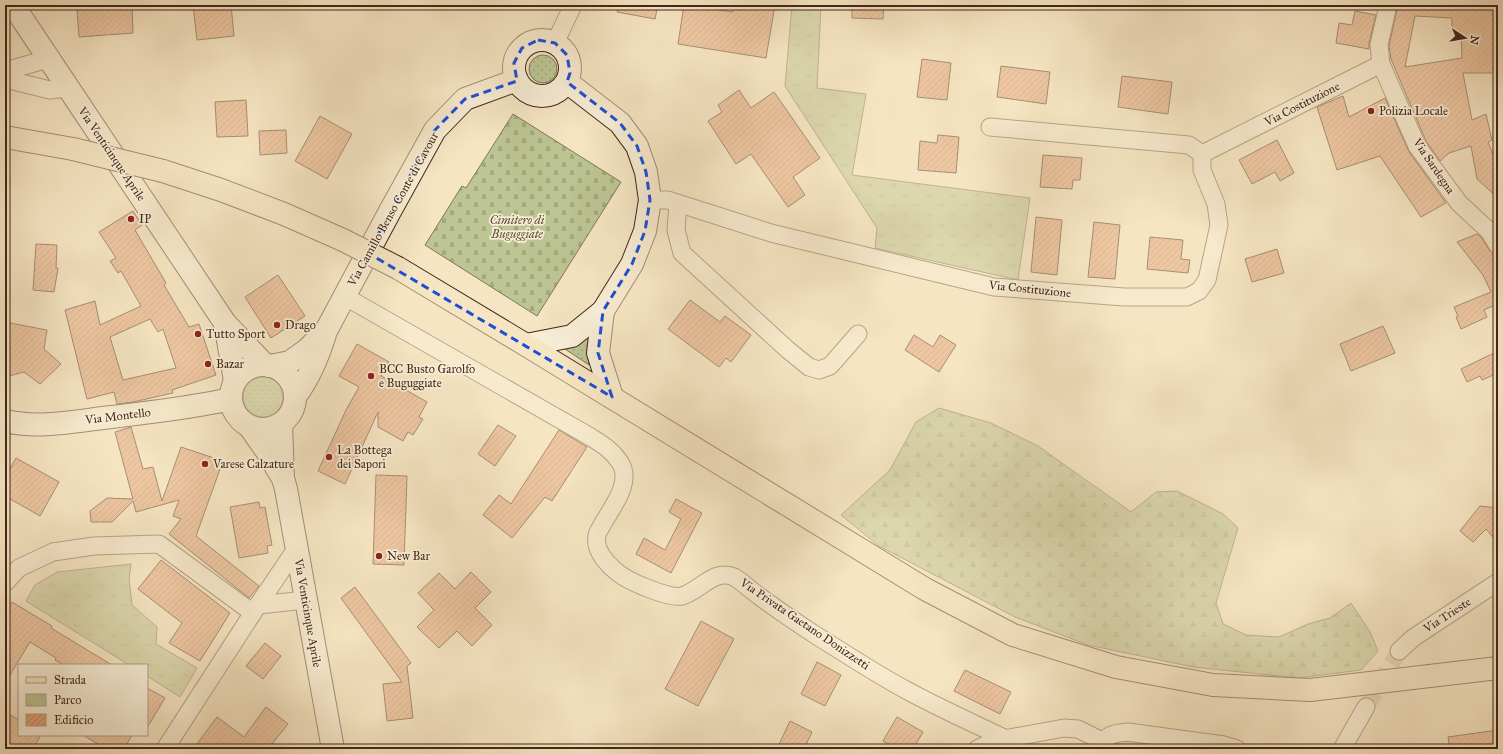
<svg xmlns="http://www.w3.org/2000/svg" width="1503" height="754" font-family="'IM FELL Great Primer',serif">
<defs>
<pattern id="grass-dots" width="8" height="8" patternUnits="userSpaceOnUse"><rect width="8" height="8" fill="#bcc593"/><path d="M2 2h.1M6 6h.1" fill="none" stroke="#a3a97e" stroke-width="1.8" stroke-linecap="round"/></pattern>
<pattern id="forest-firs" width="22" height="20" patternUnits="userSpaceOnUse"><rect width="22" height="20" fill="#bcc593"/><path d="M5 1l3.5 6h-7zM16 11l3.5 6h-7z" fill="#a3a97e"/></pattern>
<pattern id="cemetery-stones" width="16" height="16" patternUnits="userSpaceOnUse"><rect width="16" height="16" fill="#bcc593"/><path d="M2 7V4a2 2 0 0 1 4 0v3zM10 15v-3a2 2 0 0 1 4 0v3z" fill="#a3a97e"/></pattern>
<pattern id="park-tufts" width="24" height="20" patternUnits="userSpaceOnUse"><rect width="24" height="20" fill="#bcc593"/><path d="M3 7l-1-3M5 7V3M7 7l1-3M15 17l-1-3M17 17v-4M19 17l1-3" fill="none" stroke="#a3a97e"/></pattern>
<pattern id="building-hatch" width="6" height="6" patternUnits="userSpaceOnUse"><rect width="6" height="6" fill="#e4a37b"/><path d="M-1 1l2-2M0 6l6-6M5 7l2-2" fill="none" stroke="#ba8564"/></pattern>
</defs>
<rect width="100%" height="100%" fill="#f5e5c2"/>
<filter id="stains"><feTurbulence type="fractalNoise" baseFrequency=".005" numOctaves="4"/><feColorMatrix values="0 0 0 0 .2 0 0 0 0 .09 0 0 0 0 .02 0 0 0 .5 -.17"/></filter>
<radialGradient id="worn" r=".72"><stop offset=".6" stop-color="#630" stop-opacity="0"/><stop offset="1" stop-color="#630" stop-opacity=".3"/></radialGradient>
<g fill="url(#grass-dots)" stroke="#807656">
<circle cx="543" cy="69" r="14"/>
<polygon points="590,335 587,350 589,365 565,349 577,345"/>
<circle cx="263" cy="397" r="20"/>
<polygon points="1129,738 1153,742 1150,749 1109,749 1117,741"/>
</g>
<polygon fill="url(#forest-firs)" stroke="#807656" points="939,408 991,423 1038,446 1131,512 1156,492 1177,491 1223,514 1238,528 1216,603 1223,624 1246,635 1279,637 1308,624 1330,618 1351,603 1370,632 1378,651 1361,670 1298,678 1193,667 1088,645 1015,617 879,546 841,515 890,470 916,422"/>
<polygon fill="url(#cemetery-stones)" stroke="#807656" points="513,114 621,182 537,316 425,245 462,186 466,188"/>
<g fill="url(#park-tufts)" stroke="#807656">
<polygon points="792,5 821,5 817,88 866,94 852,175 1030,198 1018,280 875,248 877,228 785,86"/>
<polygon points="131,564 129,579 132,605 157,627 156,644 197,668 180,697 147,676 147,665 129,665 26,601 35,585 57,572"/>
</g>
<g fill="url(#building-hatch)" stroke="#442618" fill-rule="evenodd">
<polygon points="132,5 133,33 79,37 77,9"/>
<polygon points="193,5 231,5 234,36 197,40"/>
<polygon points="618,5 658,5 655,19 617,12"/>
<polygon points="684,5 733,12 734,5 775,5 766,58 678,44"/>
<polygon points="852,5 884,5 883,19 852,18"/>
<path d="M1398,5H1498L1497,73H1463L1472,120L1486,114L1492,140L1488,142L1498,167V198L1477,179L1471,146L1449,153L1440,161L1426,141L1391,59L1389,46ZM1415,16L1452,18V32H1461L1462,58L1405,67Z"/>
<polygon points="1355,11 1376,15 1369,43 1369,49 1336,43 1339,23 1352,25"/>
<polygon points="922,59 951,63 947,100 917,97"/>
<polygon points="1001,66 1050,72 1046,104 997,97"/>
<polygon points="1122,76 1172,82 1168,114 1118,107"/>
<polygon points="739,90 751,108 774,92 820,158 793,177 805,195 788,207 751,154 736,164 708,121 722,112 718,105"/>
<polygon points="1343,96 1349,117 1385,98 1409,152 1446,203 1421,217 1380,156 1337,170 1317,107"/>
<polygon points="246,100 248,136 217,137 215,102"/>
<polygon points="320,116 352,134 327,179 295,161"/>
<polygon points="286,130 287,153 260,155 259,131"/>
<polygon points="938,135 959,137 956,173 918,170 920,141 937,143"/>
<polygon points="1277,140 1294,173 1280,181 1275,172 1252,184 1239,160"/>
<polygon points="1043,155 1082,158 1080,180 1073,180 1072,189 1040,187"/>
<path d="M133,211L142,225L135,230L166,283L164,285L189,327L199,324L216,375L172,390L173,393L133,402L117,404L114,392L87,399L65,310L95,301L100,325L141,306L121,271L118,273L110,261L116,258L99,232ZM150,319L158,332L163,329L176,368L123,380L110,337Z"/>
<polygon points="1036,217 1062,220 1057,275 1031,272"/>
<polygon points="1094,222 1120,225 1115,279 1088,277"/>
<polygon points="1477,234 1481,237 1490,251 1494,255 1498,256 1498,307 1497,304 1484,310 1487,317 1461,329 1456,317 1458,316 1454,307 1491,292 1483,275 1457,242"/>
<polygon points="1150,237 1183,240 1181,259 1190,260 1188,273 1147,269"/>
<polygon points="36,244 57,245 56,268 58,268 54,292 33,290"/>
<polygon points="1277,249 1284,273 1252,282 1245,259"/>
<polygon points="278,275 305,316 271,338 245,297"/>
<polygon points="690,300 720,322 725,316 751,335 731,362 726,358 719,367 668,329"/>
<polygon points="5,322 47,330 44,349 61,364 40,384 24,372 5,377"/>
<polygon points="1383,326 1395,353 1351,371 1340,344"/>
<polygon points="914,335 933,347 940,335 956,345 939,372 905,350"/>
<polygon points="357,344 389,362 381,376 427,402 419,417 423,419 413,435 408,432 403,441 378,427 378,412 345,484 318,471 346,410 359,387 339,376"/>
<polygon points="1498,351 1498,373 1482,380 1480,376 1467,382 1461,369"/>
<polygon points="498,425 516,436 495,466 478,454"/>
<polygon points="131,427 143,469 153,467 162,501 181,447 223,461 196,536 259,586 249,598 169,534 181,519 173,516 179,500 136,512 133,501 112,522 91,522 90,511 107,498 133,499 115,432"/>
<polygon points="559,430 587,447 552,501 545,497 512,538 483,515 499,495 511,504"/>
<polygon points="16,458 59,482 40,516 5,496 5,478"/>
<polygon points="376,475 407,476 404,565 373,564"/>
<polygon points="676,499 702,513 671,573 636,554 644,538 665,550 681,519 669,512"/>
<polygon points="259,502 260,508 265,507 272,545 267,546 268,553 239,558 230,507"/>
<polygon points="1480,506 1498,508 1498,543 1486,529 1473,542 1460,531"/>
<polygon points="161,560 230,613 200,661 169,643 182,623 138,589"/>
<polygon points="471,572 491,592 475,608 492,625 472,646 457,631 439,648 417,627 434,610 418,593 439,573 455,589"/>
<polygon points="355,587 411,663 407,666 413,718 387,721 383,684 402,682 341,598"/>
<polygon points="12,602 52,626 51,628 112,665 64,665 55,660 56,658 30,642 5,683 5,613"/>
<polygon points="701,621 734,639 698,706 665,689"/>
<polygon points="265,643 281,656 263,679 246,666"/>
<polygon points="817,662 841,675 825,706 801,694"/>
<polygon points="965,670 1011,692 1000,714 954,691"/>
<polygon points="147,688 165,698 147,728"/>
<polygon points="266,707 288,724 268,749 193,749 217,717 244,737"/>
<polygon points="5,712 19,720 19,735 41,735 33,749 18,749 5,741"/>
<polygon points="897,717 923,732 913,749 897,749 883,741"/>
<polygon points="790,721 812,732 804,749 777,749"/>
<polygon points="1498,730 1498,749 1450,749 1448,737"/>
<polygon points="83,735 132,735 124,749 106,749"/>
</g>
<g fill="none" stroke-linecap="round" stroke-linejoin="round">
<polyline stroke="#d2bfa0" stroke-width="17" stroke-dasharray="17 8" stroke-linecap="butt" points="1366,707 1399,651"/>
<g stroke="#705642" stroke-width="19">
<g id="street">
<polyline points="1388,5 1379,45 1381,64 1417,146 1459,203 1489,231 1498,246"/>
<polyline points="555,43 573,5"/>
<polyline points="5,71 48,59"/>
<polyline points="5,79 50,90 67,88"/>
<polyline points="990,127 1189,145 1202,154 1381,64"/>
<polyline points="650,200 668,200 771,233 994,287 1124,297 1187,297 1199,291 1207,280 1219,225 1216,204 1202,170 1202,154"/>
<polyline points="678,204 676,230 682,253 788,350 809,367 819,370 830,366 858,334"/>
<path d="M344,296L589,436C600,443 611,449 619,461C634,481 612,507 602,525C601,528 597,532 597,536C594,550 607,564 617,572C627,581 669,599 682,596C700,591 714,568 734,577C743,582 750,590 759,596C778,610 797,623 817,636C846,654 876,674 906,690C939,708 973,723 1006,739"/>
<polyline points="296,549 258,605 306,600"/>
<polyline points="5,583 19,568 53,552 94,546 159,544 253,613"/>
<polyline points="1399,651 1413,638 1498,582"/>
<polyline points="165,749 258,605"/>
<polyline points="977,749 993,741 1064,728 1078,729 1102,741"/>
<path d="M1098,749C1105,735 1113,733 1128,732L1224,745L1237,749"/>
<polyline points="1342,749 1366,707"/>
</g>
</g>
<g stroke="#442618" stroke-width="24">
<g id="secondary">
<polyline points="13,5 225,323 265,365"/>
<circle cx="542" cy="68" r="28"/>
<polyline points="603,311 598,353 612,397"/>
<polyline points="225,323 235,381"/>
<polyline points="526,345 572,336 603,311 632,264 645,231 650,200 646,172 637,146 620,123 567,82"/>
<circle cx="263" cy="397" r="32"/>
<polyline points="270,366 290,362 308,349 323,333"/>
<path d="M295,397C310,377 319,355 326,331L389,213L435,130L465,99L517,80"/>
<path d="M5,421C39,429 76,421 111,417C151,412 191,408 231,399"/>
<polyline points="281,424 283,478 286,489 333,749"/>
<polyline points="249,426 266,450 282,477"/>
</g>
</g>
<g stroke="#442618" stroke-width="24">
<g id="primary">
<polyline points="5,137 73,149"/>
<polyline points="163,171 221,190 284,214 343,240"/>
<polyline points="398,268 526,345 925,589 1013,635 1116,667 1213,685 1310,690 1498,668"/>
</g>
</g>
<use href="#street" stroke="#f8eed7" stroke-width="17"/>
<use href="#secondary" stroke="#f8eed7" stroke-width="22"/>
<use href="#primary" stroke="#f5e5c2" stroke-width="22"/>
<g stroke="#442618" stroke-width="24" stroke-linecap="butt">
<g id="primary-bridge">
<polyline points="73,149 163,171"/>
<polyline points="343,240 398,268"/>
</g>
</g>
<use href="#primary-bridge" stroke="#f5e5c2" stroke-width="22"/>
</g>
<path d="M0 0H1503V754H0ZM538,40L555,43L567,55L570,73L567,82L620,123L637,146L646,172L650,200L645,231L632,264L603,311L598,353L612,397L368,253L435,130L465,99L517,81L514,63L522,48Z" fill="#f5e5c2" fill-opacity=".55" fill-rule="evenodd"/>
<path fill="none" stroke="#1d4ed8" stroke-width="3" stroke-dasharray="8 5" stroke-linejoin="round" d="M538,40L555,43L567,55L570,73L567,82L620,123L637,146L646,172L650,200L645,231L632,264L603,311L598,353L612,397L368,253L435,130L465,99L517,81L514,63L522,48Z"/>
<g fill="#8f2418" stroke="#f8eed7" stroke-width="1.5">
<circle cx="1371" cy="111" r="4"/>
<circle cx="131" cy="219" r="4"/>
<circle cx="277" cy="325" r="4"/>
<circle cx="198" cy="334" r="4"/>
<circle cx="208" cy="364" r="4"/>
<circle cx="371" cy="376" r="4"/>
<circle cx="329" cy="457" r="4"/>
<circle cx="205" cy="464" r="4"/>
<circle cx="379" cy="556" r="4"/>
</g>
<g text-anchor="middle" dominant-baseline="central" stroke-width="3.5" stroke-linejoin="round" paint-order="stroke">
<g font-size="12" fill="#442618" stroke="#f8eed7">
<text transform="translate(1302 104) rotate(-27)">Via Costituzione</text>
<text transform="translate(112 154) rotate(56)">Via Venticinque Aprile</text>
<text transform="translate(1434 166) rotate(56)">Via Sardegna</text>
<text transform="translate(393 209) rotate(-61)">Via Camillo Benso Conte di Cavour</text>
<text transform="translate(1030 289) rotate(6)">Via Costituzione</text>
<text transform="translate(118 416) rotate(-7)">Via Montello</text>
<text transform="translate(308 613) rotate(80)">Via Venticinque Aprile</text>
<text transform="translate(1447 615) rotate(-33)">Via Trieste</text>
<text transform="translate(805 624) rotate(34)">Via Privata Gaetano Donizzetti</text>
</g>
<g font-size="12" fill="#442618" stroke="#f8eed7" text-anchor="start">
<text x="1379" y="111">Polizia Locale</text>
<text x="139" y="219">IP</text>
<text x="285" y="325">Drago</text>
<text x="206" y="334">Tutto Sport</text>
<text x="216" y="364">Bazar</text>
<text x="379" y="369">BCC Busto Garolfo<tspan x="379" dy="14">e Buguggiate</tspan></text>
<text x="337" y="450">La Bottega<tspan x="337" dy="14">dei Sapori</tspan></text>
<text x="213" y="464">Varese Calzature</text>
<text x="387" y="556">New Bar</text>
</g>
<g font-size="12" font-style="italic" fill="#624e37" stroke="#f8eed7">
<text x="517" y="220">Cimitero di<tspan x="517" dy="14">Buguggiate</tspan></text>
</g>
</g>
<rect width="1503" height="754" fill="none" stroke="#f5e5c2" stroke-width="20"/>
<rect x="6" y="6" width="1491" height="742" fill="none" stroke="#442618" stroke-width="2"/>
<rect x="10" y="10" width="1483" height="734" fill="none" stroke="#442618"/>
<rect x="18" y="664" width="130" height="72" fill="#f8eed7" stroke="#b09e8b"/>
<rect x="26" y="677" width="20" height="6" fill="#f5e5c2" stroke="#b09e8b"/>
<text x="54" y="684" font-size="12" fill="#442618">Strada</text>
<rect x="26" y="694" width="20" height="12" fill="url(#park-tufts)" stroke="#b09e8b"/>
<text x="54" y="704" font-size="12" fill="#442618">Parco</text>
<rect x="26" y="714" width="20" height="12" fill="url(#building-hatch)" stroke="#b09e8b"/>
<text x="54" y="724" font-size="12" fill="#442618">Edificio</text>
<g transform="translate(1465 38) rotate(102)" stroke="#f8eed7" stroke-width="3" paint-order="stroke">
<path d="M0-3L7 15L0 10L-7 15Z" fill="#442618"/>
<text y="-6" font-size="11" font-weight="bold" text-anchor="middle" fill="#442618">N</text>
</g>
<rect width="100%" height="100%" filter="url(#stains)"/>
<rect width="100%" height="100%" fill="url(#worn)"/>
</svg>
